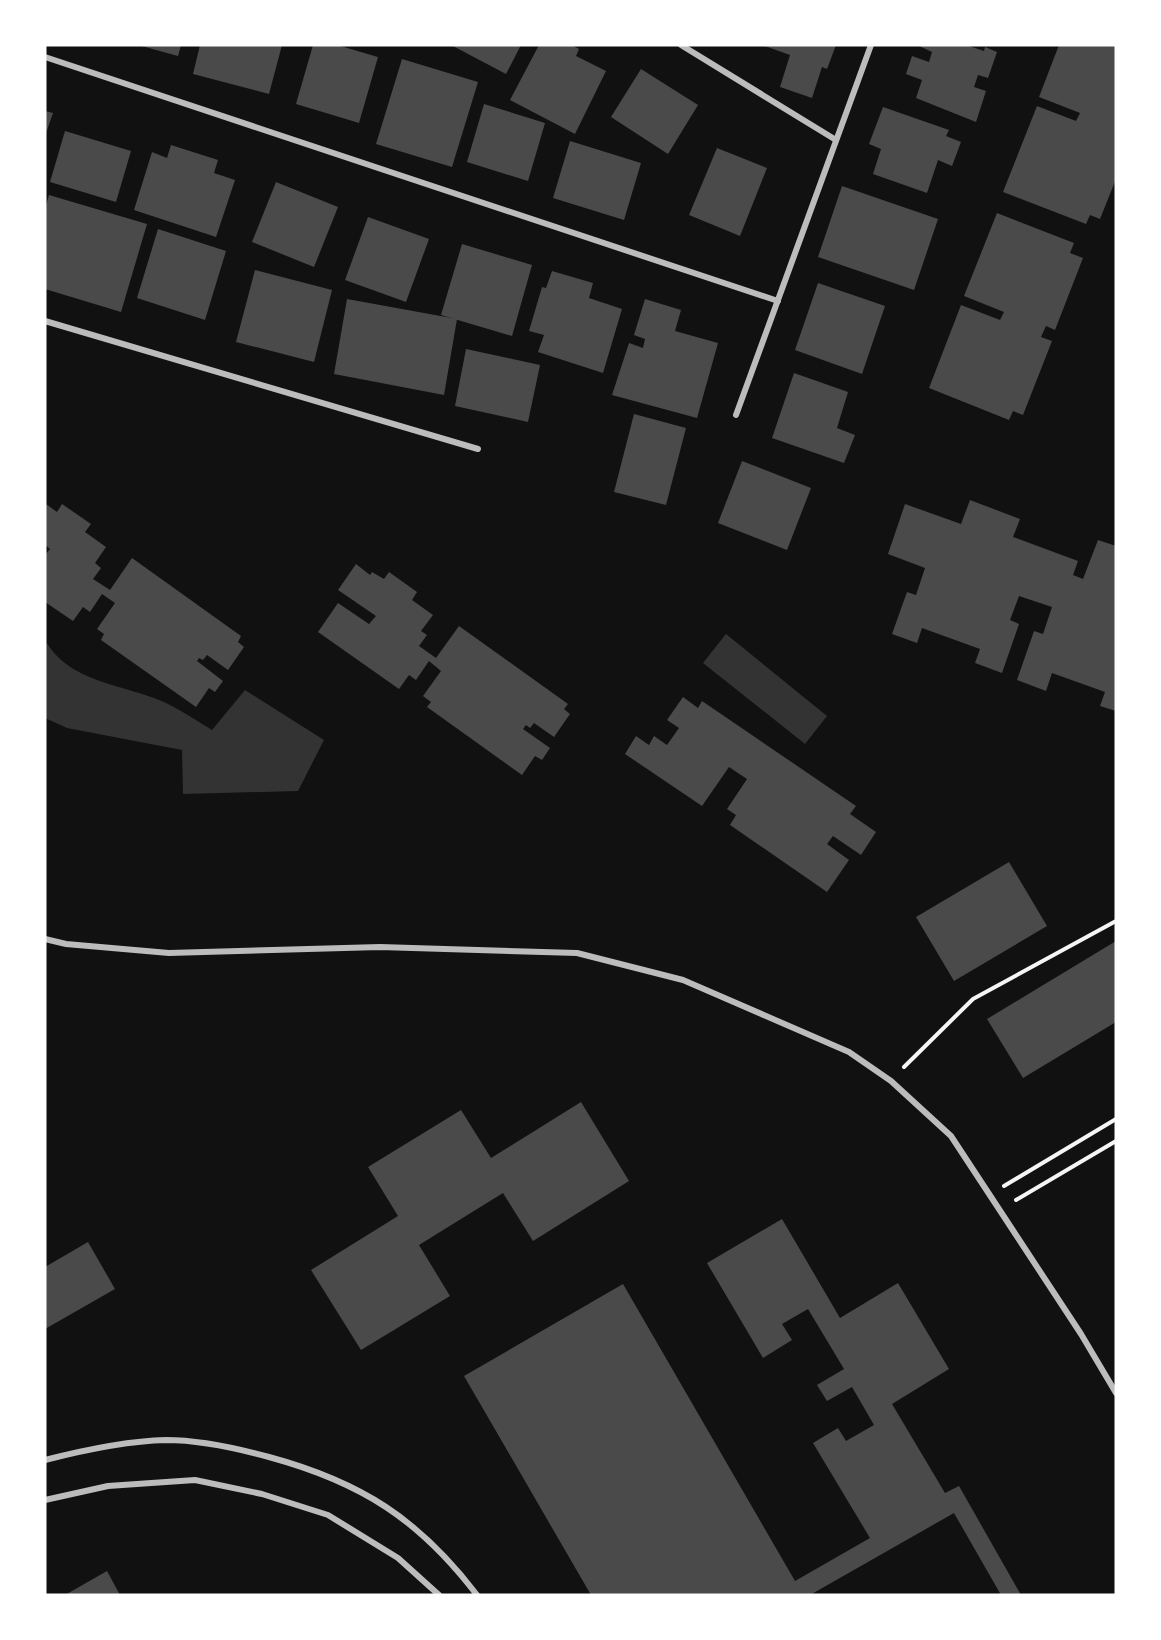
<svg xmlns="http://www.w3.org/2000/svg" width="1161" height="1640" font-family="Ubuntu,sans-serif">
<rect width="100%" height="100%" fill="#111"/>
<g fill="#333">
<polygon points="726,634 827,716 805,744 703,663"/>
<path d="M45,640C69,683 123,684 164,702C181,710 197,721 212,730L245,690L324,740L298,791L183,794L182,750L67,728L45,718Z"/>
</g>
<g fill="#4a4a4a">
<polygon points="138,45 181,45 178,56"/>
<polygon points="200,45 282,45 269,94 193,74"/>
<polygon points="313,45 337,45 378,57 359,123 296,104"/>
<polygon points="451,45 521,45 506,74"/>
<polygon points="539,45 572,45 579,49 576,56 606,71 575,134 510,100"/>
<polygon points="762,45 836,45 827,69 822,67 812,98 780,87 790,55"/>
<polygon points="917,45 966,45 984,51 985,47 997,52 988,78 978,75 974,87 986,91 976,122 916,98 922,80 906,74 912,56 929,62 932,52"/>
<polygon points="1059,45 1116,45 1116,179 1100,219 1090,215 1086,224 1003,192 1037,106 1076,121 1080,113 1039,97"/>
<polygon points="402,59 478,82 452,167 376,144"/>
<polygon points="641,69 698,105 668,154 611,117"/>
<polygon points="484,104 545,123 528,181 467,162"/>
<polygon points="883,107 949,130 946,136 961,142 952,166 938,160 927,193 873,174 881,149 869,144"/>
<polygon points="45,111 53,113 45,136"/>
<polygon points="65,131 131,151 116,202 50,182"/>
<polygon points="570,141 641,163 624,220 553,198"/>
<polygon points="171,145 218,160 214,173 235,180 216,237 134,210 152,152 167,158"/>
<polygon points="717,148 767,168 740,236 689,215"/>
<polygon points="276,182 338,207 314,267 252,242"/>
<polygon points="842,186 938,219 914,290 818,257"/>
<polygon points="49,195 147,224 121,312 45,289 45,209"/>
<polygon points="997,213 1074,243 1070,253 1083,258 1055,330 1046,326 1041,337 1052,341 1023,415 1013,411 1009,420 929,388 961,305 1000,320 1004,312 964,296"/>
<polygon points="368,217 429,239 406,302 345,280"/>
<polygon points="158,229 226,251 205,320 137,298"/>
<polygon points="462,244 532,265 512,336 441,315"/>
<polygon points="255,270 332,290 314,362 236,342"/>
<polygon points="552,271 593,283 589,298 622,309 603,373 538,352 544,335 529,331 542,287 546,288"/>
<polygon points="818,283 885,306 862,374 795,350"/>
<polygon points="347,299 457,319 444,395 334,374"/>
<polygon points="645,299 681,310 675,331 718,343 697,418 612,395 629,343 643,348 645,339 634,335"/>
<polygon points="466,349 540,365 528,422 455,406"/>
<polygon points="794,373 848,392 837,428 855,435 844,463 772,438"/>
<polygon points="634,414 686,428 666,505 614,492"/>
<polygon points="742,461 811,488 787,550 718,523"/>
<polygon points="970,500 1020,519 1013,537 1078,561 1073,575 1083,579 1098,540 1116,546 1116,711 1100,706 1105,692 1052,673 1046,691 1017,680 1034,631 1043,634 1052,607 1019,596 1010,620 1019,624 1002,673 975,663 980,649 922,628 917,643 892,634 907,592 916,595 925,568 888,554 905,504 961,524"/>
<polygon points="46,504 57,512 62,504 91,524 85,532 106,547 95,563 101,568 93,579 110,590 132,558 241,636 238,642 244,647 228,670 207,655 203,660 199,658 197,661 223,681 215,692 209,688 196,707 101,640 104,634 97,629 115,603 102,594 90,612 83,607 73,621 45,602 45,555 50,549 45,545"/>
<polygon points="356,564 370,575 372,572 384,579 389,572 417,592 412,600 433,615 421,631 427,635 419,646 436,658 459,626 568,704 564,709 570,714 554,737 534,723 530,728 526,725 523,729 550,748 542,760 535,756 522,775 427,707 431,702 423,696 441,671 429,661 416,680 409,675 399,689 318,632 338,603 369,624 376,616 338,590"/>
<polygon points="683,697 698,708 702,701 856,806 850,814 876,832 861,855 833,836 827,844 849,860 827,892 730,825 736,815 727,809 747,779 729,767 702,806 625,754 636,736 649,745 654,736 667,745 679,728 667,720"/>
<polygon points="1009,862 1047,926 954,981 916,917"/>
<polygon points="1116,941 1116,1022 1023,1078 987,1019"/>
<polygon points="581,1102 629,1181 533,1241 503,1193 419,1245 450,1296 361,1350 311,1270 398,1216 368,1167 461,1110 491,1158"/>
<polygon points="782,1219 840,1318 898,1283 949,1369 892,1404 945,1493 959,1486 1021,1595 1001,1595 954,1513 810,1595 591,1595 464,1376 623,1284 795,1581 870,1538 813,1443 838,1428 846,1441 874,1425 852,1387 827,1401 817,1385 844,1369 808,1309 782,1324 792,1340 763,1358 707,1263"/>
<polygon points="88,1242 115,1289 45,1329 45,1267"/>
<polygon points="107,1571 120,1595 65,1595"/>
</g>
<g fill="none" stroke-linecap="round" stroke-linejoin="round">
<g stroke="#f5f5f5" stroke-width="4">
<polyline points="904,1067 973,999 1116,921"/>
<polyline points="1004,1186 1116,1119"/>
<polyline points="1016,1200 1116,1141"/>
</g>
<g stroke="#bcbcbc" stroke-width="6">
<polyline points="681,45 836,140"/>
<polyline points="45,57 778,301"/>
<polyline points="45,321 478,449"/>
<polyline points="736,415 871,45"/>
<polyline points="45,939 66,944 169,953 380,947 577,953 683,980 849,1052 891,1081 951,1136 1081,1334 1116,1393"/>
<path d="M45,1460C84,1450 125,1441 166,1440C201,1440 236,1448 269,1457C361,1482 419,1519 477,1595"/>
<polyline points="45,1500 108,1486 195,1480 262,1494 328,1515 398,1558 439,1595"/>
</g>
</g>
<rect width="1161" height="1640" fill="none" stroke="#ffffff" stroke-width="93"/>
</svg>
